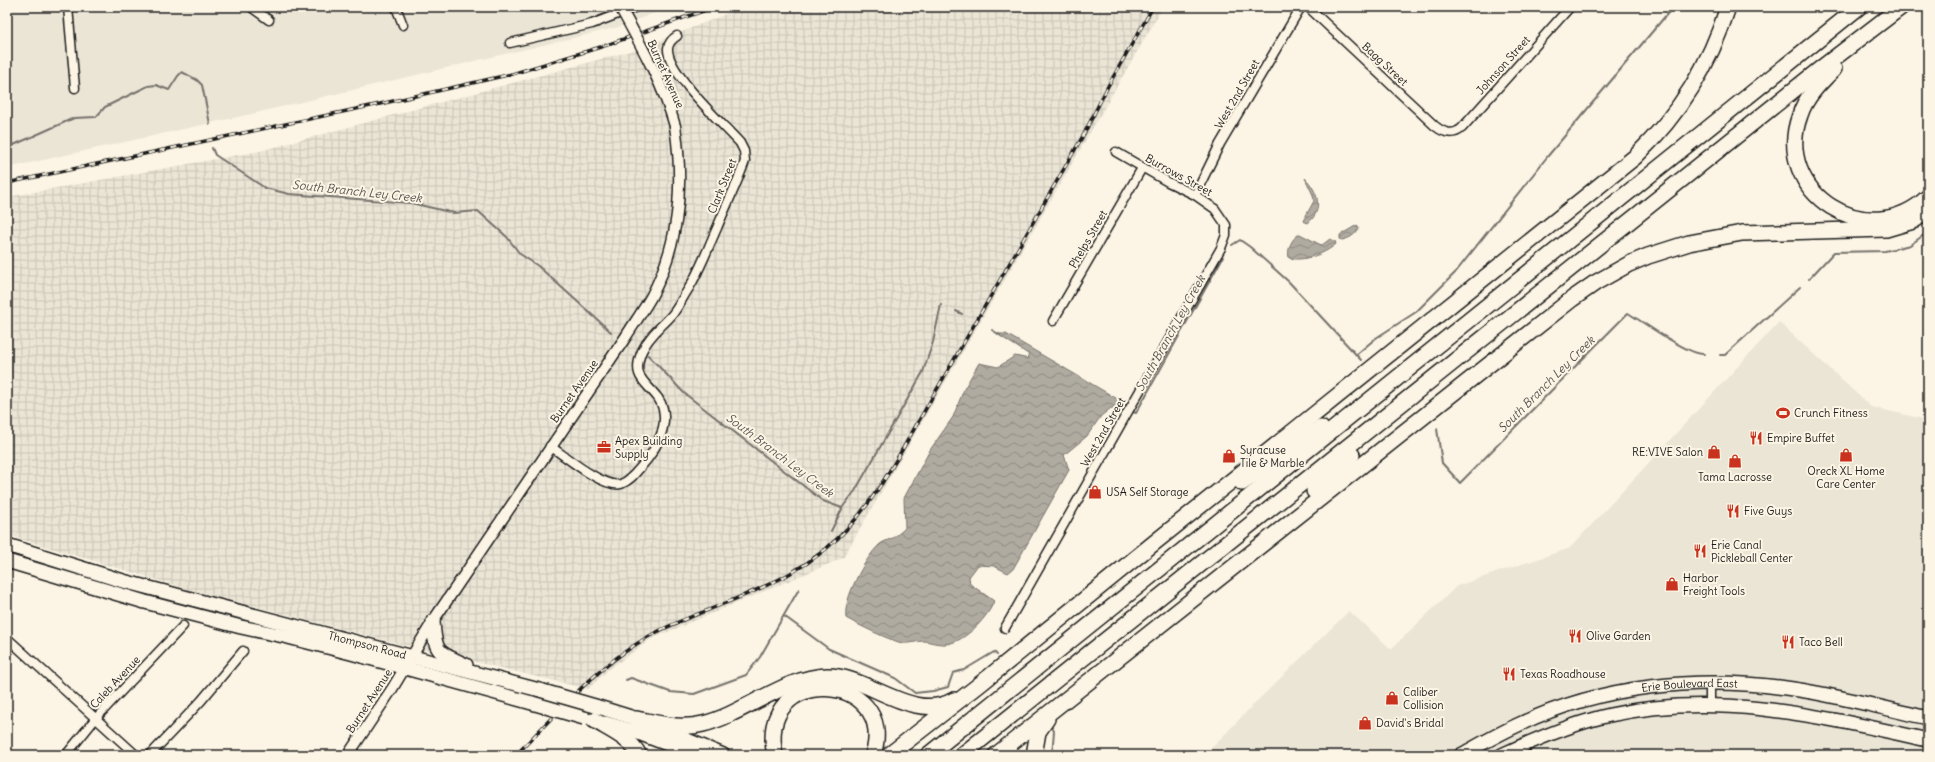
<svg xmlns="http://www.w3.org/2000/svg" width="1935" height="762" font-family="Delius,sans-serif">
<defs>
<pattern id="industrial-grid" width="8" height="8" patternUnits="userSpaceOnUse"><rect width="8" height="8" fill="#ebe5d6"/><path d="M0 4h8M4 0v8" fill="none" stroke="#c9c4b7"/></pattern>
<pattern id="water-waves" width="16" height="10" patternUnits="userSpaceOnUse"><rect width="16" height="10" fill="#b0aba1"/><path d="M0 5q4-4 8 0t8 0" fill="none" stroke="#8e8a82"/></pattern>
</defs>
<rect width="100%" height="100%" fill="#fcf5e5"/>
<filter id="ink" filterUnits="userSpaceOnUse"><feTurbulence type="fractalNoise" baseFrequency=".025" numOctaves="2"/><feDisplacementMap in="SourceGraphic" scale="8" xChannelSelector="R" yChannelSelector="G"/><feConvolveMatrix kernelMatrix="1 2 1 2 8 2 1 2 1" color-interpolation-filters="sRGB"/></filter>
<g filter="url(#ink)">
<g fill="#ebe5d6">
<polygon points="7,7 669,7 619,27 247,115 7,168"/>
<polygon points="1779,322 1871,407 1928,420 1928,755 1205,755 1251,707 1349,611 1391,649 1457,586 1570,548"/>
</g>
<polygon fill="url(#industrial-grid)" points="743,7 1163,7 843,558 651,639 608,670 588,689 396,643 184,588 7,535 7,197 260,151 642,48"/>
<g fill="url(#water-waves)" stroke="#75726c">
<path d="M1305,178C1318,191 1324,210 1308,223L1303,221L1304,219L1314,201L1313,195Z"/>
<path d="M1357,225L1359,227C1357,234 1349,239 1342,240L1340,239V235Z"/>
<path d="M1300,234L1319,244L1322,245L1330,239L1335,241L1336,244C1325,254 1303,262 1289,258C1287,250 1291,238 1300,234Z"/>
<path d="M997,334H1006L1126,404L1123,409L1111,408L1101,416L1087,436L1064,455L1069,470L1013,569L1008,573L994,566L978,565L969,577L970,584L994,601C989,616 967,639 951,643C942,646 932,642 924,641C917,641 909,644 902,643C889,640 858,625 846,618C843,599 865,558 879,545C882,542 888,540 893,538C897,535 901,532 905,528L904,498L930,450L953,417L964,389L979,363L998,367L1015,356L1029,359L1028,354Z"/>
</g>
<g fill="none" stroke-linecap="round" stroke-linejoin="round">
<g stroke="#75726c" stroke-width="2">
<polyline points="7,148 74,118 96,117 105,107 148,86 156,85 169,90 178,76 182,72 197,80 202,85 210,124"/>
<polyline points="212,148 215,155 265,188 289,194 411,203 454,213 478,211 507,237 520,254 538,266 611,332"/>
<polyline points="1232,245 1240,240 1250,247 1289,282 1361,360"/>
<polyline points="1809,279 1834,252 1885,251 1910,245 1928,232"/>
<polyline points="956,311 962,314"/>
<polyline points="992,330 1000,335"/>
<polyline points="1357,354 1376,338 1416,312 1455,273 1547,157 1673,7"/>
<polyline points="648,355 684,393 823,501 842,508 855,491 923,372 933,342 941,305"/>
<polyline points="1720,355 1725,355 1800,287"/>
<polyline points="1130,411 1136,413 1223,257"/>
<path d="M1437,429L1442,463L1460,483L1628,313C1643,322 1690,356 1704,354"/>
<polyline points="831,531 842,509"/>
<polyline points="784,616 829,649 895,678 915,693 933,691 948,687 953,673 964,670 994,652 997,655"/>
<polyline points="626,680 631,678 670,692 694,694 746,675 760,657 799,589"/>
<polyline points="1051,726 1054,731 1052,755"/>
<polyline points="600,755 600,754"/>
</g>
<g stroke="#1c1c1c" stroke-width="11">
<g id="minor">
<polyline points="68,7 75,88"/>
<polyline points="251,7 269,20"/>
<polyline points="396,7 403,25"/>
<path d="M1308,7L1435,126C1444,133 1453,136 1462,128L1570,7"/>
<polyline points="510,43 592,24 636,7"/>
<polyline points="1195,195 1220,144 1301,7"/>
<polyline points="1053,321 1142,168"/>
<path d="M550,446C565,456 604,489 621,484C629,481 634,475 639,469C655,452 674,421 658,398C645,381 631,377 642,351C648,337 661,327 671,316C678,308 683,297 689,288C700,270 708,248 717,228C726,206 737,184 745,161L744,151L740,143C724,125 666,72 668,48C669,42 672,39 677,36"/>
<polyline points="1005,628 1221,248 1226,235 1226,225 1215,209 1195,195 1168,182 1116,152"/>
<polyline points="7,638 136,755"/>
<polyline points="1710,684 1710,705"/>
<polyline points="66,755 96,718 183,626"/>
<polyline points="150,755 201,701 243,651"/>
</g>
</g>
<g stroke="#1c1c1c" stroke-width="13">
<path id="tertiary" d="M348,755L392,689L433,621L625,338C633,325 643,311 651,297C680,243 684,185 675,126"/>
</g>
<g stroke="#1c1c1c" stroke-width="16">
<g id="primary">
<path id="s1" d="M7,545L123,581L543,691"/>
<polyline points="7,561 145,602 241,627 288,637 351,653 532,703"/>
<path d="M433,621C435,653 437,652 466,665"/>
<polyline points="595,706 637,719 723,755"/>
<polyline points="605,723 633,731 696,755"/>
<path id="s2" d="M1461,755C1481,744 1500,733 1520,724C1602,685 1697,676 1786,688C1834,694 1881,708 1928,718"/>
<path d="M1502,755C1536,739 1574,723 1610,715C1718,691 1823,717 1928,740"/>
</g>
</g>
<g stroke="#1c1c1c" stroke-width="18">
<g id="motorway">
<path d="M1834,69C1820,83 1806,96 1800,115C1771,193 1869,254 1928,197"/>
<polyline points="1242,483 1321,428"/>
<polyline points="1314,491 1352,455"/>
<path d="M637,719C658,723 681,730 703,724C744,714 785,677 827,676C868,675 913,724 954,700"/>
<path d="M594,720C610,730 630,738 639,755"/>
<path d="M775,755C755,662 899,671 873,755"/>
<path d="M889,755L979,685L1154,543L1635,157C1680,113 1709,67 1728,7"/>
<polyline points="928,755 1859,7"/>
<polyline points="962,755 1820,69 1901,7"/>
<polyline points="996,755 1572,299 1595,283 1629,264 1648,256 1689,243 1742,233 1886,229 1913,221 1928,211"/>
<polyline points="1034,755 1038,732 1047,719"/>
</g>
</g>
<use href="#minor" stroke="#fcf5e5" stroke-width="8"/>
<use href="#tertiary" stroke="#fcf5e5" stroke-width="10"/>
<use href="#primary" stroke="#fcf5e5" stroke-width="13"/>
<use href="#motorway" stroke="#fcf5e5" stroke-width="15"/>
<g stroke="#1c1c1c" stroke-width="3.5">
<g id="rail">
<polyline points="7,183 380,104 512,74 604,46 714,7"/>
<path d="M516,755C557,713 595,668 646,638C669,624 697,615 723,604C745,595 768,586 789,574C840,546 869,507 898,457L1084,134L1108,86L1153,7"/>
</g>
</g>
<use href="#rail" stroke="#fcf5e5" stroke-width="2" stroke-dasharray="6" stroke-linecap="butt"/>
<g stroke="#1c1c1c" stroke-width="13" stroke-linecap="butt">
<path id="tertiary-bridge" d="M620,7C641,45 663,84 675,126"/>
</g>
<g stroke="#1c1c1c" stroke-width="16" stroke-linecap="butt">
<g id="primary-bridge">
<polyline points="543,691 595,706"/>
<polyline points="532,703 584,718"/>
</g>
</g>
<use href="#tertiary-bridge" stroke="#fcf5e5" stroke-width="10"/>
<use href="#primary-bridge" stroke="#fcf5e5" stroke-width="13"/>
</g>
</g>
<defs>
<g id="stadium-bare" transform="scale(1.08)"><path d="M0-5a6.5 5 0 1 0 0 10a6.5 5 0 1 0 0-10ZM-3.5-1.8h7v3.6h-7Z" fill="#c8321e" stroke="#fcf5e5" stroke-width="2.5" paint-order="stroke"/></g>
<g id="restaurant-bare" transform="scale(1.08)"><path d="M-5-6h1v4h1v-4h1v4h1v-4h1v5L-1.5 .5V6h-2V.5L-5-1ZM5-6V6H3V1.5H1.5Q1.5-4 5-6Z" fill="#c8321e" stroke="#fcf5e5" stroke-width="2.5" paint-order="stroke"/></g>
<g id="office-bare" transform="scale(1.08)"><path d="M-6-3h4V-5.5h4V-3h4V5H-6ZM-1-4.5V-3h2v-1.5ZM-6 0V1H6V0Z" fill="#c8321e" stroke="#fcf5e5" stroke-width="2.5" paint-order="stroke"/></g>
<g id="shop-bare" transform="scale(1.08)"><path d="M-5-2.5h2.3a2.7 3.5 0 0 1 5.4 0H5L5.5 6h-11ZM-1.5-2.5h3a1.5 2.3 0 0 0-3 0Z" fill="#c8321e" stroke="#fcf5e5" stroke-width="2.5" paint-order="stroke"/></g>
</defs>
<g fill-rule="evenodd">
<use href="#stadium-bare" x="1783" y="413"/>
<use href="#restaurant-bare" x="1756" y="438"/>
<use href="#office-bare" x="604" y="447"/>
<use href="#shop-bare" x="1714" y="452"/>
<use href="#shop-bare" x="1846" y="455"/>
<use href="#shop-bare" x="1229" y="456"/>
<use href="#shop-bare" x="1735" y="461"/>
<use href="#shop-bare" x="1095" y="492"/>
<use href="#restaurant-bare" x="1733" y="511"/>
<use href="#restaurant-bare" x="1700" y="551"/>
<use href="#shop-bare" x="1672" y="584"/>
<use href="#restaurant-bare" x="1575" y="636"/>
<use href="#restaurant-bare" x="1788" y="642"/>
<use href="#restaurant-bare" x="1509" y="674"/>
<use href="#shop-bare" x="1392" y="698"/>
<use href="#shop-bare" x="1365" y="723"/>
</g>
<g text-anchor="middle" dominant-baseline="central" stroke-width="4" stroke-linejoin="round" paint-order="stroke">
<g font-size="11" fill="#1c1c1c" stroke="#fcf5e5">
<text transform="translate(1385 64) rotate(43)">Bagg Street</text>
<text transform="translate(1503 65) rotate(-48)">Johnson Street</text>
<text transform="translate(666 74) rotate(66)">Burnet Avenue</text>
<text transform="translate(1237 94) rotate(-60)">West 2nd Street</text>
<text transform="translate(1179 175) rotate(29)">Burrows Street</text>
<text transform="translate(722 186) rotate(-68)">Clark Street</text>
<text transform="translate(1088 239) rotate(-60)">Phelps Street</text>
<text transform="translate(574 391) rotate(-55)">Burnet Avenue</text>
<text transform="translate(1103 432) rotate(-60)">West 2nd Street</text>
<text stroke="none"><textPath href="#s1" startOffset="374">Thompson Road</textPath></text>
<text transform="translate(115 682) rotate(-47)">Caleb Avenue</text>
<text stroke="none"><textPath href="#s2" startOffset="242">Erie Boulevard East</textPath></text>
<text transform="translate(369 701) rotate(-57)">Burnet Avenue</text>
</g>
<g font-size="11" fill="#1c1c1c" stroke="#fcf5e5" text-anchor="start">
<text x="1794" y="413">Crunch Fitness</text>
<text x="1767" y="438">Empire Buffet</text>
<text x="615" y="441">Apex Building<tspan x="615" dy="13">Supply</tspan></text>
<text x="1240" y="450">Syracuse<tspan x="1240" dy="13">Tile &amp; Marble</tspan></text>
<text x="1703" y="452" text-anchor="end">RE:VIVE Salon</text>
<text x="1846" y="471" text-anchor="middle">Oreck XL Home<tspan x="1846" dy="13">Care Center</tspan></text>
<text x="1735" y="477" text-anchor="middle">Tama Lacrosse</text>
<text x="1106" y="492">USA Self Storage</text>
<text x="1744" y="511">Five Guys</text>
<text x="1711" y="545">Erie Canal<tspan x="1711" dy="13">Pickleball Center</tspan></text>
<text x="1683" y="578">Harbor<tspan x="1683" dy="13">Freight Tools</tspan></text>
<text x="1586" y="636">Olive Garden</text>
<text x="1799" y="642">Taco Bell</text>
<text x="1520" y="674">Texas Roadhouse</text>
<text x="1403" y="692">Caliber<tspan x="1403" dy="13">Collision</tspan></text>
<text x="1376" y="723">David's Bridal</text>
</g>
<g font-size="12" font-style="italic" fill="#575551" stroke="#fcf5e5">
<text transform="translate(357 191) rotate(6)">South Branch Ley Creek</text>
<text transform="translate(1170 333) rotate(-61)">South Branch Ley Creek</text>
<text transform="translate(1546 384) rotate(-45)">South Branch Ley Creek</text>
<text transform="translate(780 455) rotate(37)">South Branch Ley Creek</text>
</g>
</g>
<rect width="1935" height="762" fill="none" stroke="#fcf5e5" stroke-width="24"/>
<rect x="12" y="12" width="1911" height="738" fill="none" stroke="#1c1c1c" stroke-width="1.5" filter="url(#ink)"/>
</svg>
